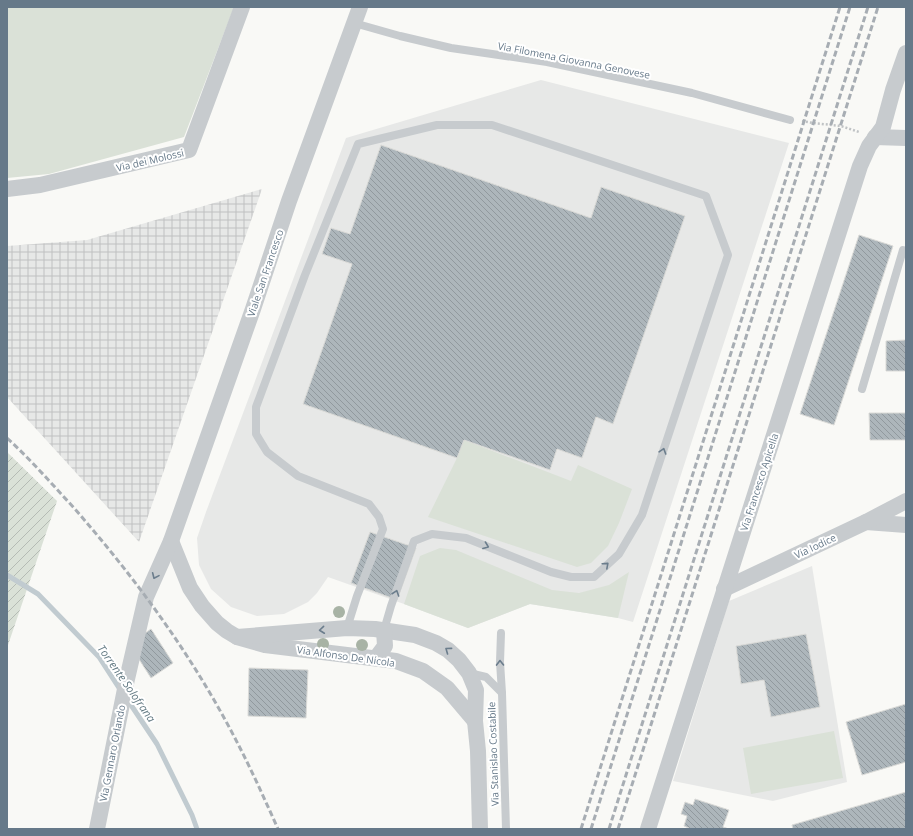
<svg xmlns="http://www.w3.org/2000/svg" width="913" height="836" font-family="'Open Sans',sans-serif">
<defs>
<pattern id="industrial-grid" width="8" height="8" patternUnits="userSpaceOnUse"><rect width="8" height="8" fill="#e7e8e7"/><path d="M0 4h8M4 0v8" fill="none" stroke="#bfc1c1"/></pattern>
<pattern id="garden-furrows" width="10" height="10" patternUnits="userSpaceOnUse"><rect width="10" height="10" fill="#dae1d7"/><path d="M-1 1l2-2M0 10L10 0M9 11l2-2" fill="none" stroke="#b5bbb4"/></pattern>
<pattern id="building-back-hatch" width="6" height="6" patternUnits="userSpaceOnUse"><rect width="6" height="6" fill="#adb6bb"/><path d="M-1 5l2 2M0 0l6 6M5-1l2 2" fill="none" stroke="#91999e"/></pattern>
</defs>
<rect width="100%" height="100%" fill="#f9f9f6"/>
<g fill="#e7e8e7">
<polygon points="541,80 789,143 633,622 618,618 530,604 468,628 404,604 328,577 317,593 308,602 284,614 257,616 231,607 211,589 199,565 197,538 206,512 346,138"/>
<polygon points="812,566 847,782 773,801 673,781 729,601"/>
</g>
<polygon fill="url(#industrial-grid)" points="262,189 139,542 7,397 7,246 87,240"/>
<g fill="#dae1d7">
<polygon points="7,7 234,7 184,137 49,174 7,178"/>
<polygon points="464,440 571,481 578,465 632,489 619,523 608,546 591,563 577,567 428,517 457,458"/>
<polygon points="440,548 456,550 552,590 579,593 609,585 629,572 618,618 530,604 468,628 404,604 420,556"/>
<polygon points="834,731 843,778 751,794 743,748"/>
</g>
<polygon fill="url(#garden-furrows)" points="7,452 57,501 7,648"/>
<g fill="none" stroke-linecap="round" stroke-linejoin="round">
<g stroke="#c1cbd0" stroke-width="5">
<polyline points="7,575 38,594 99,657 121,691"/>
<polyline points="127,699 157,744 192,815 197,829"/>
</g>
</g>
<g fill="url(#building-back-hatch)" stroke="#dbdbd8">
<polygon points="381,145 591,218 601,187 685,216 613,424 596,417 582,458 557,449 550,470 464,440 457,458 303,404 352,264 322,254 331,228 350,234"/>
<polygon points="859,235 893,246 834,425 800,414"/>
<polygon points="906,340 906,371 886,371 886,341"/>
<polygon points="869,413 906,413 906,440 870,440"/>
<polygon points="370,532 416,548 397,600 351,583"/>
<polygon points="151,629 173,663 151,678 137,656 141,636"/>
<polygon points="806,634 820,707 771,717 764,680 741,684 736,646"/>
<polygon points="249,668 308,670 306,718 248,716"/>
<polygon points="906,704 906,762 862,775 846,722"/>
<polygon points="906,792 906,829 793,829 792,825"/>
<polygon points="695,799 729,810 723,827 729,829 691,829 684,826 687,816 681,814 685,802 693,805"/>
</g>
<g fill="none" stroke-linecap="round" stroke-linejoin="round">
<polyline stroke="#c0c3c5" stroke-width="2.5" stroke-dasharray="2 2" stroke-linecap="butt" points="802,121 813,123 841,126 859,132"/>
<g stroke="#c7cbce" stroke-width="8">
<polyline points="354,23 400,36 451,48 547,62 692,93 790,120"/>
<polyline points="862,389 903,250 906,251"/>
<polyline points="347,628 357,596 383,529 379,517 369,504 298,476 267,452 256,434 256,407 305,275 358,144 437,125 492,125 706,196 728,255 642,515 619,554 594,577 571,577 551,572 466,538 432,534 414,541 391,606 384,630"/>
<polyline points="501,633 500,662 502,693"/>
<polyline points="469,673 486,677 502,693 506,829"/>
</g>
<g stroke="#c7cbce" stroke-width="16">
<polyline points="875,137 906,138"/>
<polyline points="7,189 40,185 189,150 242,7"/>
<polyline points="866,522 906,525"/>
<polyline points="171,541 190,588 202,606 217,623 227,631 237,637 265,645 396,661 423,671 447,688 475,721"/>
<polyline points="724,589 866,522 906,501"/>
<polyline points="237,637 347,628 375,629 415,635 436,643 448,650 459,660 469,673 476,690 475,721 478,751 480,829"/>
<polyline points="376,658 385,646 384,630"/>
<polyline points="97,829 127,679 146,597 171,541 253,309 289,201 360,7"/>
<polyline points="648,829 860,166 869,146 883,127 893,90 906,53"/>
</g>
<g stroke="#a7adb3" stroke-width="3" stroke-dasharray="6 3" stroke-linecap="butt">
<path d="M7,438C31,460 52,484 74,508C137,580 194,658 238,744C252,771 265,800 278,829"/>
<polyline points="581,829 840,7"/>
<polyline points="591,829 850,7"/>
<polyline points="609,829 868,7"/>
<polyline points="618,829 878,7"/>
</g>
</g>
<g fill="#a8b3a5">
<circle cx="339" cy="612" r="6"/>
<circle cx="323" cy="644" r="6"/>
<circle cx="362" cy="645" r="6"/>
</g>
<defs><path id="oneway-chevron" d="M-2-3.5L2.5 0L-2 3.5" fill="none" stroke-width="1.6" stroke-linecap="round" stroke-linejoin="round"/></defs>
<g stroke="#6b7d8c">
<use href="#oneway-chevron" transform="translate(663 451) rotate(-72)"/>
<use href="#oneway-chevron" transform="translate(486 546) rotate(21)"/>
<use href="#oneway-chevron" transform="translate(606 565) rotate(-42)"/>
<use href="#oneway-chevron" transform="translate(155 576) rotate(114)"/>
<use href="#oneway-chevron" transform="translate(396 593) rotate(-71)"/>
<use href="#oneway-chevron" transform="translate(322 630) rotate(174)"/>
<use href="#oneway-chevron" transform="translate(448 650) rotate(-144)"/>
<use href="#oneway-chevron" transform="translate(500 663) rotate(-91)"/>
</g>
<g text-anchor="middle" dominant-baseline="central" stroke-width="4" stroke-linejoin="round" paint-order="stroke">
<g font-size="10" fill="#667989" stroke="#fff">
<text transform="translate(574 60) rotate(11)">Via Filomena Giovanna Genovese</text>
<text transform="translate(150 160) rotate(-13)">Via dei Molossi</text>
<text transform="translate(265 273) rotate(-71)">Viale San Francesco</text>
<text transform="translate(759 482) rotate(-72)">Via Francesco Apicella</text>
<text transform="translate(815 546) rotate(-25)">Via Iodice</text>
<text transform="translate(346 656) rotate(8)">Via Alfonso De Nicola</text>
<text transform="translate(112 753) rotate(-79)">Via Gennaro Orlando</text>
<text transform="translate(493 754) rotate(-92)">Via Stanislao Costabile</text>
</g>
<g font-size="11" font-style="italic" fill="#637a83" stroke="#fff">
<text transform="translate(127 683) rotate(55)">Torrente Solofrana</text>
</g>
</g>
<rect width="913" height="836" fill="none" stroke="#667989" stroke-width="16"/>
</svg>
